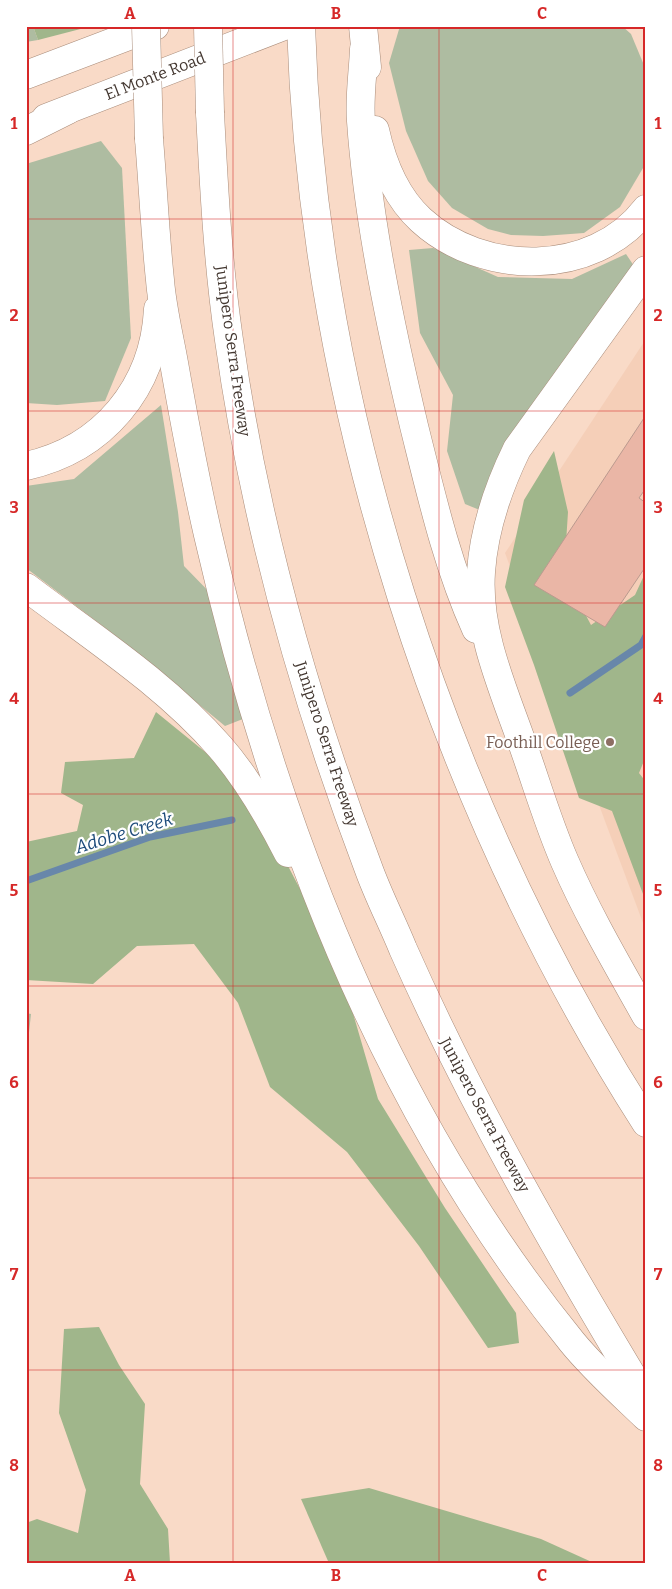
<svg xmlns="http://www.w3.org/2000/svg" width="672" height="1589" font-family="Bitter,serif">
<rect width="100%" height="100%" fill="#f9dac7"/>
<polygon fill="#f5cfb8" points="646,339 646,931 505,553"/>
<g fill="#aebca1">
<polygon points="26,26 33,26 38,40 26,42"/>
<polygon points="400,26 622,26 631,34 646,70 646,163 620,207 584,233 543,236 511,235 488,229 452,208 428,181 406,131 389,63"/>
<polygon points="101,141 122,168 131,338 105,401 57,405 26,403 26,164"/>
<polygon points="433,248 498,277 572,279 626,254 634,266 487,513 465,504 447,451 453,395 420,333 409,250"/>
<polygon points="161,405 178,512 184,566 217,600 248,717 225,726 108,630 26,568 26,486 74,479"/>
<polygon points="26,1013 31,1014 26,1060"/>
</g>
<g fill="#a0b68b">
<polygon points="33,26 92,26 38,40"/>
<polygon points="554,451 568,512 564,574 591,625 635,595 646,571 646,756 639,773 646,782 646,902 612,811 579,798 534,665 505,587 524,500"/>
<polygon points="156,712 231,773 287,864 338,962 378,1099 445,1208 516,1313 519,1343 488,1348 419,1246 347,1152 270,1087 238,1003 194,944 137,946 93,984 26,980 26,842 77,831 83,805 61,793 65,762 134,758"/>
<polygon points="99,1327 119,1365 145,1404 140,1484 168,1529 170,1563 26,1563 26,1523 37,1519 78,1533 86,1490 59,1413 64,1329"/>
<polygon points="369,1488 541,1539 594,1563 333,1563 328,1561 301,1499"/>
</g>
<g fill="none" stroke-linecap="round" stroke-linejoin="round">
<g stroke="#6887aa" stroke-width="7">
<polyline points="570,693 641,645 646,636"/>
<polyline points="26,881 150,837 232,820"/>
</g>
</g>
<polygon fill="#eab6a6" stroke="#bb9a8f" points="646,415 646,488 639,498 646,503 646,566 605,627 534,585"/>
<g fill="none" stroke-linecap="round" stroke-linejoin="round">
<g stroke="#a98c7a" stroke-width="29">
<g id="major">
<polyline points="26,75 155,26"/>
<polyline points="46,118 284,26"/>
</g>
</g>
<g stroke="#a98c7a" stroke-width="29">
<g id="highway">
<path d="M301,26C313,405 442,804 646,1123"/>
<polyline points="363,26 367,67"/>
<path d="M364,49C363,73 359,98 361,121C368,221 391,329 414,426C431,494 447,565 476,629"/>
<path d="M210,113C214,189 218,265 229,340C254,519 304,698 368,867C378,895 392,922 403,949C472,1105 558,1253 646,1399"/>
<path d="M375,130C382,162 396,197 421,220C482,276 593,278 646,209"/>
<polyline points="26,131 68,110"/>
<path d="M149,139C153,186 155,233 160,280C162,307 169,335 174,363C184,420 195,478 208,535C274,823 384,1111 572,1342C594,1369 621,1393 646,1417"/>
<path d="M646,270L517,449C498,488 484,528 481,572C477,629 501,684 520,737C535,778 547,821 565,862C588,915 618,966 646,1016"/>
<path d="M26,466C103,449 154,388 158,309"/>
<path d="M26,587C92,637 165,684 220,747C248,779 269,816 288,853"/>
</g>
</g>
<use href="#major" stroke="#fff" stroke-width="28"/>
<use href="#highway" stroke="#fff" stroke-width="28"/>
<g stroke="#a98c7a" stroke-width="29" stroke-linecap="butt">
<g id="highway-bridge">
<polyline points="146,26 149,139"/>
<polyline points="208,26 210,113"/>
</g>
</g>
<use href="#highway-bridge" stroke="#fff" stroke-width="28"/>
</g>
<path fill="none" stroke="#d62828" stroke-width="1" stroke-opacity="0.55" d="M233,26V1563M439,26V1563M26,219H646M26,411H646M26,603H646M26,794H646M26,986H646M26,1178H646M26,1370H646"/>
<circle fill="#8d6e63" stroke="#fff" stroke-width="2" cx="610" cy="742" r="5"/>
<g text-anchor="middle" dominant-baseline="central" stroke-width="4.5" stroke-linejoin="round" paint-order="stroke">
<g font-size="16" fill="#433730" stroke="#fff">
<text transform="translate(155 76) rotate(-21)">El Monte Road</text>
<text transform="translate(233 351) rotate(82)">Junipero Serra Freeway</text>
<text transform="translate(327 744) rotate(72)">Junipero Serra Freeway</text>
<text transform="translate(485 1115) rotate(62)">Junipero Serra Freeway</text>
</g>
<g font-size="16" fill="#785e54" stroke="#fff" text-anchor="end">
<text x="600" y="742">Foothill College</text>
</g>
<g font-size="18" font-style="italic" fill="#1e4c7b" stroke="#fff">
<text transform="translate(124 833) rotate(-17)">Adobe Creek</text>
</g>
</g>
<rect width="672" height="1589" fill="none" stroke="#ffffff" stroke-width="55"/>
<rect x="28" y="28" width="616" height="1534" fill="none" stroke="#d62828" stroke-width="2"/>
<g font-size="16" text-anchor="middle" font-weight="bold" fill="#d62828">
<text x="130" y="19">A</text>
<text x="336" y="19">B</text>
<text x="542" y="19">C</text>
<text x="14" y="129">1</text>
<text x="658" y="129">1</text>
<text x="14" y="321">2</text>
<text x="658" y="321">2</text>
<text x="14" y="513">3</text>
<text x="658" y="513">3</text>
<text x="14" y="704">4</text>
<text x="658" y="704">4</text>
<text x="14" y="896">5</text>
<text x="658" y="896">5</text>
<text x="14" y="1088">6</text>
<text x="658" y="1088">6</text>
<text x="14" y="1280">7</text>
<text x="658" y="1280">7</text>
<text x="14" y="1471">8</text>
<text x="658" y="1471">8</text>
<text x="130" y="1581">A</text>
<text x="336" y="1581">B</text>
<text x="542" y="1581">C</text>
</g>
</svg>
